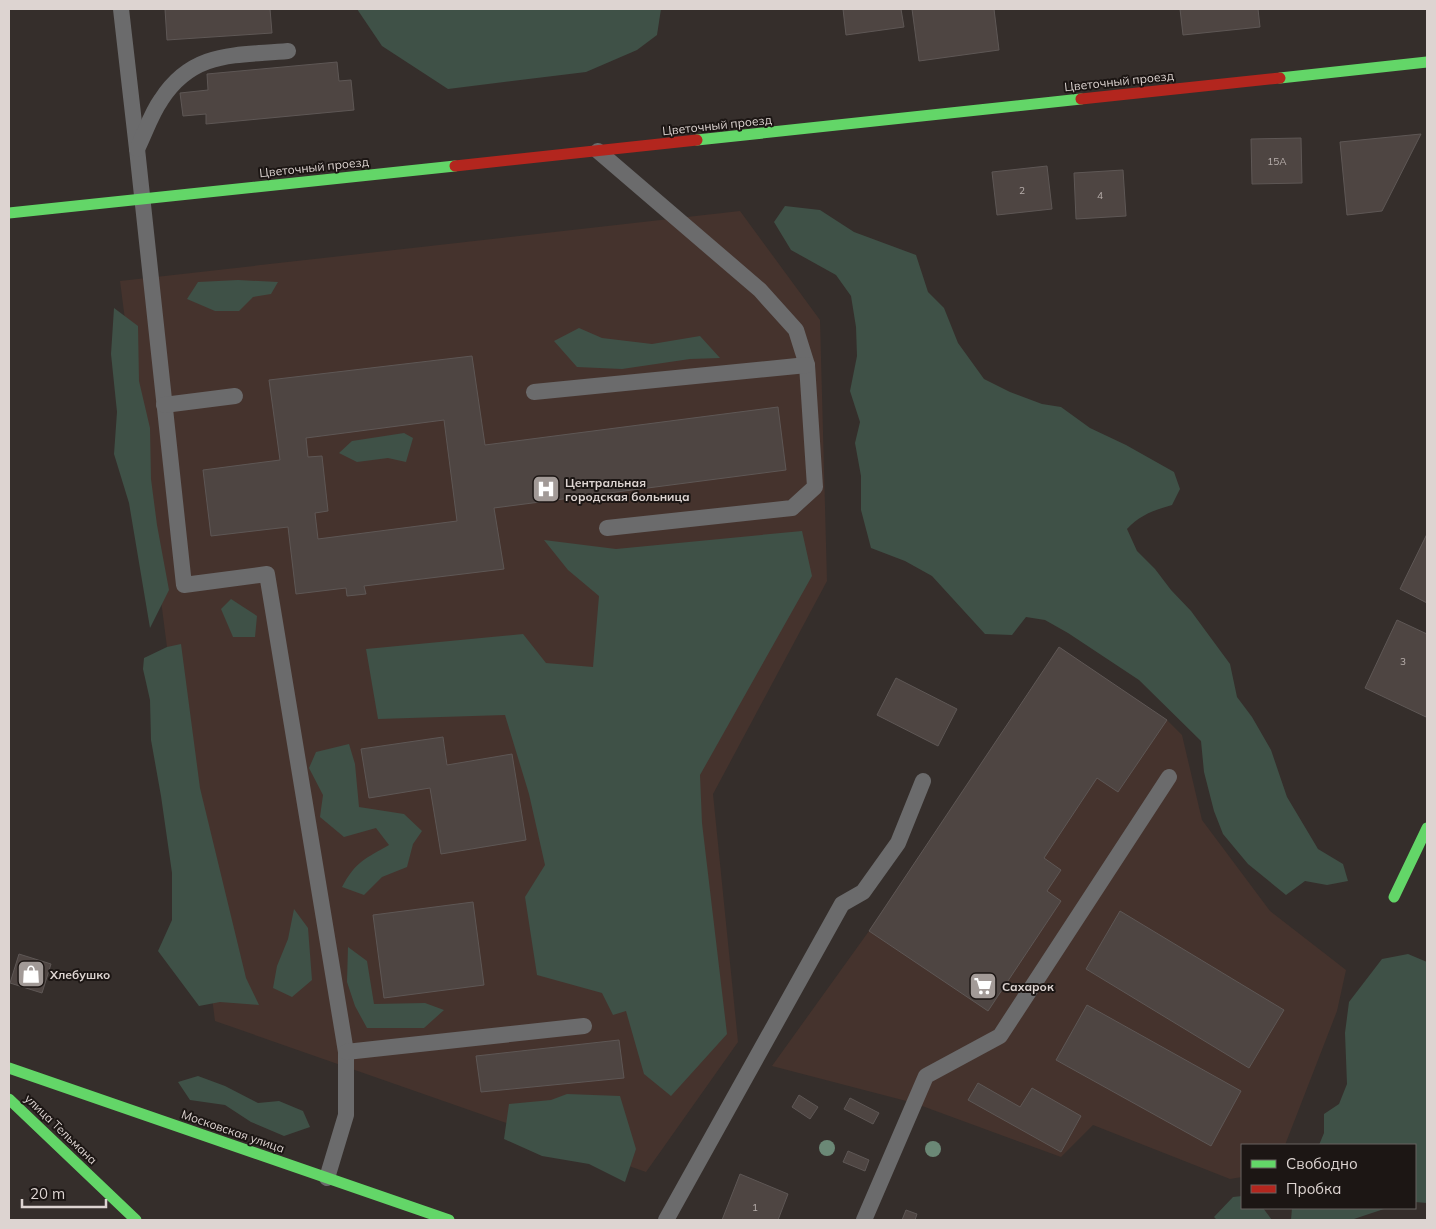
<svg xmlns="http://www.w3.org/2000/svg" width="1436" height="1229" font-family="Mulish,sans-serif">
<rect width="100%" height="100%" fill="#352e2b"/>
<g fill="#45332d">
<polygon points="740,211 820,320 827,581 713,794 738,1042 646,1172 215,1021 120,281"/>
<polygon points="1059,647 1167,720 1182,735 1202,820 1270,911 1346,970 1337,1011 1285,1145 1242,1145 1242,1177 1230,1179 1093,1125 1061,1157 914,1103 772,1066 869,931"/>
</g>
<g fill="#3f5147">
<polygon points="357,9 661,9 657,35 637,50 586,72 448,89 382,46"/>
<path d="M785,206L820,210L854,232L916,255L928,292L944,308L958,343L984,379L1010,392L1042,404L1061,407L1090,428L1126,445L1174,472L1180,489L1172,505C1154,510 1140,515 1127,529L1137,551L1155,569L1171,590L1191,611L1230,664L1237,697L1252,717L1271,750L1287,797L1318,849L1343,864L1348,881L1327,885L1305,881L1286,895L1248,864L1223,834L1214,811L1204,772L1201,741L1139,680L1068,633L1045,620L1026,617L1012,635L985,634L932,576L905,561L871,548L861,510V476L855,443L860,422L850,391L857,356L856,327L851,296L836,275L791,250L774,222Z"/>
<polygon points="238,280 278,282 271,294 253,297 239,311 215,311 187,299 198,282"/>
<polygon points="114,308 138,326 139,381 150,428 151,479 157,525 169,590 150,628 129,503 114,454 117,412 111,354"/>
<polygon points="579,328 602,338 652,344 700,336 720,358 690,359 622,369 577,367 554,341"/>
<polygon points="404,433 413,438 406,462 388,458 357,462 339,453 352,441"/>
<polygon points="802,531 812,576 700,775 702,823 727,1034 671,1096 644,1074 626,1011 613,1015 602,993 537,975 525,897 545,865 529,794 505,715 378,719 366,649 523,634 546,663 593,667 599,596 568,570 544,540 616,549"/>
<polygon points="231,599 257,616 255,637 233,637 221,609"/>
<polygon points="181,644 200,788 246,978 259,1005 220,1002 199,1006 158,951 172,920 172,873 161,796 151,740 150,700 143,669 144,658 167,647"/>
<path d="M349,744L355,764L359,807L404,814L422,831L413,844L407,867L382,877L364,895L342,887C356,861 365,859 389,845L376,828L344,837L320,817L323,795L309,768L316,752Z"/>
<polygon points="294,909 308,928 312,980 292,997 273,988 277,966 288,939"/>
<polygon points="348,947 367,961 374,1004 425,1003 444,1010 424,1028 367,1028 355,1006 347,982"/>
<polygon points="1408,954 1427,962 1427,1203 1415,1202 1415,1145 1319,1145 1324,1133 1324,1114 1339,1104 1347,1084 1345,1033 1349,1002 1382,959"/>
<polygon points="198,1076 225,1086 258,1103 279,1101 303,1111 310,1127 284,1136 251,1122 225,1105 190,1100 178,1082"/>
<polygon points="567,1094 620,1096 636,1149 625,1182 589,1164 542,1156 504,1139 509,1104 551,1100"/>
<polygon points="1242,1196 1242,1208 1263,1208 1272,1220 1217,1220 1214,1217 1233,1197"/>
<polygon points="1292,1208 1387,1208 1354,1219 1291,1220"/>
</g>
<g fill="#4e4542" stroke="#5e5755" fill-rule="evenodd">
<polygon points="165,9 270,9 272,33 167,40"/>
<polygon points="843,9 901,9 904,27 846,35"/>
<polygon points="912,9 994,9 999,50 919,61"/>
<polygon points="1180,9 1258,9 1260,27 1183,35"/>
<polygon points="337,62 339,81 351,80 354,110 206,124 206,114 183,116 180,93 208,90 207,74"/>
<polygon points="1421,134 1382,211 1347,215 1340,142"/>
<polygon points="1301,138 1302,183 1252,184 1251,139"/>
<polygon points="1047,166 1052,209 997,215 992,172"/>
<polygon points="1123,170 1126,216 1076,219 1074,173"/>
<path d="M472,356L485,445L778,407L786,470L494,508L504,569L364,586L366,594L347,596L346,588L296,594L288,527L211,536L203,470L280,460L269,380ZM444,420L457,521L318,539L315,513L328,511L322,456L308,457L306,438Z"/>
<polygon points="1427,534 1427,603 1400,589"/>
<polygon points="1397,620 1427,634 1427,713 1426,717 1365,688"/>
<polygon points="1059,647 1167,720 1118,792 1097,778 1044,858 1061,870 1047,891 1061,901 988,1011 869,931"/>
<polygon points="896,678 957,709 938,746 877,715"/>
<polygon points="443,737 447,765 512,754 526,840 441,854 430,788 369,798 361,749"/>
<polygon points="473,902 484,985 384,998 373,915"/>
<polygon points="1120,911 1284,1010 1249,1068 1086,969"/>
<polygon points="19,954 51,964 42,993 10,983"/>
<polygon points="1087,1005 1241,1091 1211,1146 1056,1060"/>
<polygon points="619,1040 624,1078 481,1092 476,1056"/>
<polygon points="978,1083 1020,1107 1032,1088 1081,1116 1061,1152 968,1100"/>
<polygon points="799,1095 818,1107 810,1119 792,1107"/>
<polygon points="850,1098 879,1113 873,1124 844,1109"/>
<polygon points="848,1151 869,1160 865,1171 843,1162"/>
<polygon points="740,1174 788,1194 778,1220 722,1220"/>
<polygon points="906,1210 917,1214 915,1220 902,1220"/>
</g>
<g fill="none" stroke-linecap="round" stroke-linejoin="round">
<g stroke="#6b6b6c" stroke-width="16">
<polyline points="121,9 137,149 184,585 267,574 346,1052 346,1115 327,1178"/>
<path d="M137,149C145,133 151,114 161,100C193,50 236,56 288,51"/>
<polyline points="598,151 760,290 796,330 807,365 815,487 792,508 607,528"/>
<polyline points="534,392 807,365"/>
<polyline points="164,405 235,396"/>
<polyline points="346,1052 584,1026"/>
<polyline points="666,1220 842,904 863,892 898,843 923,781"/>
<polyline points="864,1220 926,1076 1000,1036 1169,777"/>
</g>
<g stroke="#63d668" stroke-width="11">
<polyline points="1280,78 1427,62"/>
<polyline points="697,140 1081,99"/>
<polyline points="9,213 455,166"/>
<polyline points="1394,897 1427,828"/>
<polyline points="9,1068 449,1220"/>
<polyline points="9,1099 136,1220"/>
</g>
<g stroke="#b3261e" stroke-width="11">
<polyline points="1081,99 1280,78"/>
<polyline points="455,166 697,140"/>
</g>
</g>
<g fill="#6b8876">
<circle cx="827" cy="1148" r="8"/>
<circle cx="933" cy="1149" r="8"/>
</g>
<defs>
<g id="hospital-square" transform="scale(1.4375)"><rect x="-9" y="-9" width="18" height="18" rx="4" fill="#a29a97" stroke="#1c1614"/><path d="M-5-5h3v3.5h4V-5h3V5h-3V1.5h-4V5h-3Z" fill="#fff"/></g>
<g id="shop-square" transform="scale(1.4375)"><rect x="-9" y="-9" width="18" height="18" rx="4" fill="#a29a97" stroke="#1c1614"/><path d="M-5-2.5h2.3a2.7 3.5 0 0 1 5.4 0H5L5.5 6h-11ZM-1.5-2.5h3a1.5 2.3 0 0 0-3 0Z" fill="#fff"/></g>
<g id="supermarket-square" transform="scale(1.4375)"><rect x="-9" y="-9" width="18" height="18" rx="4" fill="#a29a97" stroke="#1c1614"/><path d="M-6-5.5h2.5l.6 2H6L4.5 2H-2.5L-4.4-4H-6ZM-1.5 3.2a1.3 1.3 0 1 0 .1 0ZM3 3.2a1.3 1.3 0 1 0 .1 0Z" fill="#fff"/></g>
</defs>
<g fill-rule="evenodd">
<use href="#hospital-square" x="546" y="489"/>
<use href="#shop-square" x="31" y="974"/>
<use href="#supermarket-square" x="983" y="986"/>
</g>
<g text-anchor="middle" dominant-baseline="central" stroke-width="4" stroke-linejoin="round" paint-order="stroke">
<g font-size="10" fill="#b9b0ad">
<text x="1277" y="161">15А</text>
<text x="1022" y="190">2</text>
<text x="1100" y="195">4</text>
<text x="1403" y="661">3</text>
<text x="755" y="1207">1</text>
</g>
<g font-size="12" fill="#ddd4d1" stroke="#1c1614">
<text transform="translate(1119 81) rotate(-6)">Цветочный проезд</text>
<text transform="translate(717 125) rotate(-6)">Цветочный проезд</text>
<text transform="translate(314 167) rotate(-6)">Цветочный проезд</text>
<text transform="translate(61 1129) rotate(44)">улица Тельмана</text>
<text transform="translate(233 1131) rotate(19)">Московская улица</text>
</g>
<g font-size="12" font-weight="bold" fill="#ddd4d1" stroke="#1c1614" text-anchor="start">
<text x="565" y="482">Центральная<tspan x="565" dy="14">городская больница</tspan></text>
<text x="50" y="974">Хлебушко</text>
<text x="1002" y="986">Сахарок</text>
</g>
</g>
<rect width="1436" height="1229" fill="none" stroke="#ddd4d1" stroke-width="20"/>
<rect x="1241" y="1144" width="175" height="65" fill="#1c1614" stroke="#696260"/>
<rect x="1251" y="1160" width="25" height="8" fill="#63d668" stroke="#696260"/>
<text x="1286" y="1169" font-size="15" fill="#ddd4d1">Свободно</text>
<rect x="1251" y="1185" width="25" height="8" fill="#b3261e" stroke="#696260"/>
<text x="1286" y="1194" font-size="15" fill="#ddd4d1">Пробка</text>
<path d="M22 1199v8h84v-8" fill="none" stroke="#ddd4d1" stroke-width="2.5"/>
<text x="30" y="1199" font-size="15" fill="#ddd4d1" stroke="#1c1614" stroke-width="4" paint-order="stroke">20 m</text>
</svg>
